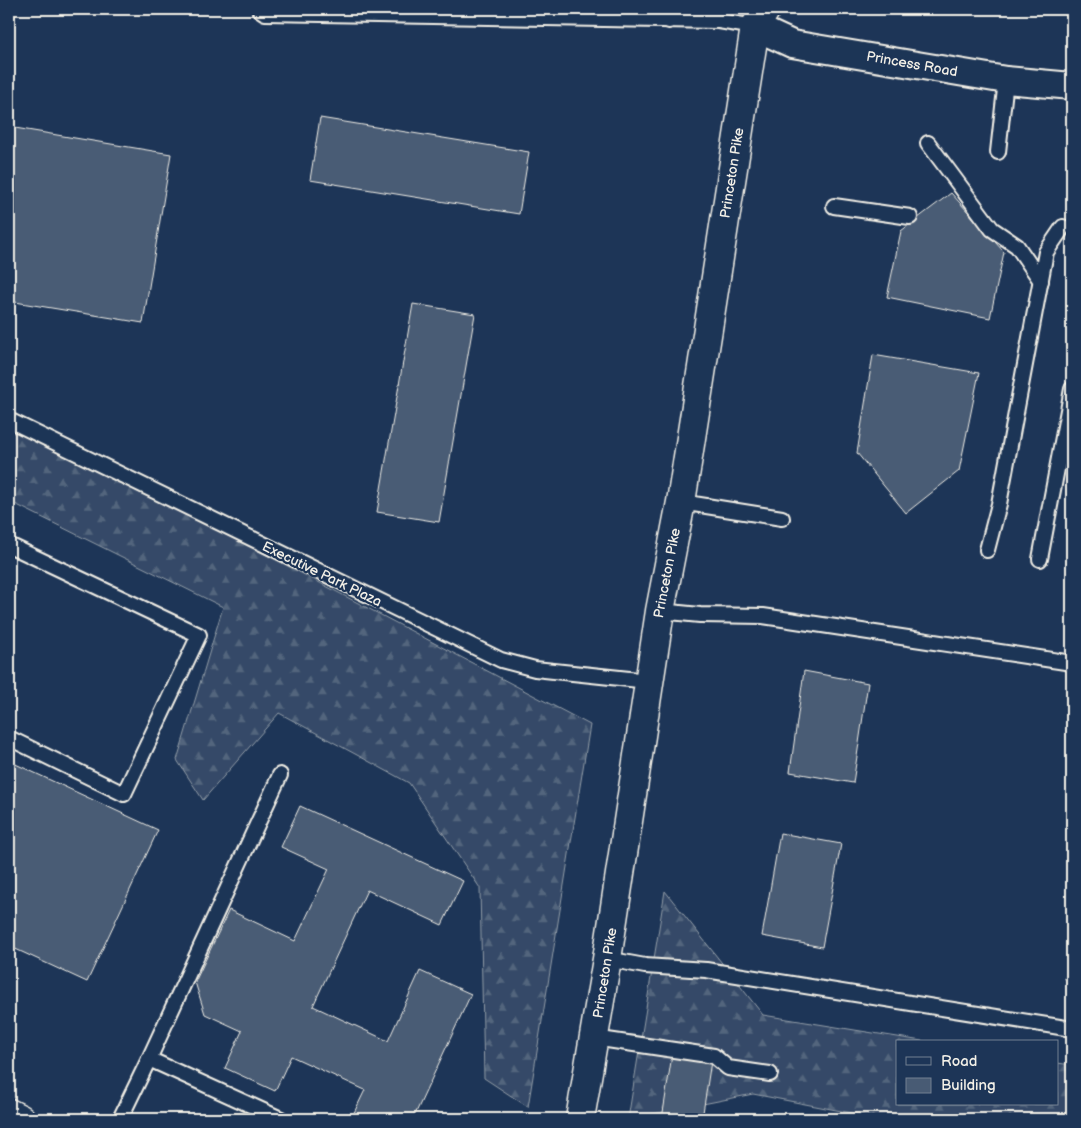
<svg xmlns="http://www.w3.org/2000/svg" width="1081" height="1128" font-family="'Balsamiq Sans',sans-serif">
<defs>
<pattern id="forest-firs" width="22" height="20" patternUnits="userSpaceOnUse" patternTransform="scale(1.25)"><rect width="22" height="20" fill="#354a67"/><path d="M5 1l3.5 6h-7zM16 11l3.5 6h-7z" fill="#53657d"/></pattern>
</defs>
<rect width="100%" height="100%" fill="#1d3557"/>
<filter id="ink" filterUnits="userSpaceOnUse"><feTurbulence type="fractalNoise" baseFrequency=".02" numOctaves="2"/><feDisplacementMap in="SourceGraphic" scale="10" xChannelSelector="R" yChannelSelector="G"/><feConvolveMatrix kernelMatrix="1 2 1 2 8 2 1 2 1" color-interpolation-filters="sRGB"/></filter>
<g filter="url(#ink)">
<g fill="url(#forest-firs)" stroke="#949ea8">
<polygon points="33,432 590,725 528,1107 484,1078 480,888 409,783 279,713 203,800 177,760 223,607 9,501 9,433"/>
<polygon points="665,891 763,1015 928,1042 897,1042 897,1104 1057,1104 1057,1063 1072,1065 1072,1119 883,1119 753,1094 628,1119"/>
</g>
<g fill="#485b74" stroke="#f4f1e8">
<polygon points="320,118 529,152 519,214 310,180"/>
<polygon points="9,127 171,154 143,323 9,301"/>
<polygon points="951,193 1004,252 990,318 887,297 901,231"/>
<polygon points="413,304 475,314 439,522 377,512"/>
<polygon points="873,355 979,373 959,471 906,513 857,453"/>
<polygon points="804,671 868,683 853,783 790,772"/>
<polygon points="9,761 158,830 87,982 9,946"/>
<polygon points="300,806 463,881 442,925 367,890 313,1006 388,1041 420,971 471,994 413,1119 351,1119 365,1090 291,1056 275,1091 225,1068 242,1031 205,1014 195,982 229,910 295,941 329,869 281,847"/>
<polygon points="780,833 841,844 822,947 762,936"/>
<polygon points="1072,927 1072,980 1065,979"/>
<polygon points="672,1055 711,1061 702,1119 662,1119"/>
</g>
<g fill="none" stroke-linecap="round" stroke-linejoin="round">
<g stroke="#f4f1e8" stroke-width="18">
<g id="lane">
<polyline points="259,9 265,13 719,21 755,27"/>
<polyline points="669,21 670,9"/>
<polyline points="928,143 992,229 1017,246 1041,281"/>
<polyline points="998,152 1006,80"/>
<polyline points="834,206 910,217"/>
<polyline points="9,420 501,660 535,669 648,681"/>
<polyline points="681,502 782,518"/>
<polyline points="9,545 199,635 124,794 9,738"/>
<polyline points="987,550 999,504 1046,252 1063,227"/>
<polyline points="1040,559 1072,389"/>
<polyline points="660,611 700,615 763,616 1072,663"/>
<polyline points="607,959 645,966 706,970 1072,1029"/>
<polyline points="594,1038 714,1056 728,1068 770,1074"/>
<polyline points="149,1059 280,775"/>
<polyline points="120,1119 149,1059 281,1119"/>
</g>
</g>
<g stroke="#f4f1e8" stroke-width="30">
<polyline id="street" points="755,27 792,44 1006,80 1072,86"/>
</g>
<g stroke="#f4f1e8" stroke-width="31">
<g id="secondary">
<polyline points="9,1113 21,1119"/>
<polyline points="580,1119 607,959 660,611 681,502 755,27 766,9"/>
</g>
</g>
<use href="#lane" stroke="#1d3557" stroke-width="14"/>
<use href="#street" stroke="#1d3557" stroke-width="26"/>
<use href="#secondary" stroke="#1d3557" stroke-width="28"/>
</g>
</g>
<g text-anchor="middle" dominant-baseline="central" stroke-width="4.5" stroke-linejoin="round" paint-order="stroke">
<g font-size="14" fill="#f4f1e8" stroke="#1d3557">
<text transform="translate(912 64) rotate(10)">Princess Road</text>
<text transform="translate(732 173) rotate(-81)">Princeton Pike</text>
<text transform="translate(667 573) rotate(-79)">Princeton Pike</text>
<text transform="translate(322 574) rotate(26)">Executive Park Plaza</text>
<text transform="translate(605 973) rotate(-81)">Princeton Pike</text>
</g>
</g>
<rect width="1081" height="1128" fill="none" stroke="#1d3557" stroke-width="30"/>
<rect x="15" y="15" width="1051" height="1098" fill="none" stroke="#f4f1e8" stroke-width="2" filter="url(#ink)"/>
<rect x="896" y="1040" width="162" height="65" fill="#1d3557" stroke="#738091"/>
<rect x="906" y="1057" width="25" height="8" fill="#1d3557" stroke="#738091"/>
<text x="941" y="1066" font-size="15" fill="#f4f1e8">Road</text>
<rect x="906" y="1078" width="25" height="15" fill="#485b74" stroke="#738091"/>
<text x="941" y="1090" font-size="15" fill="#f4f1e8">Building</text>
</svg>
